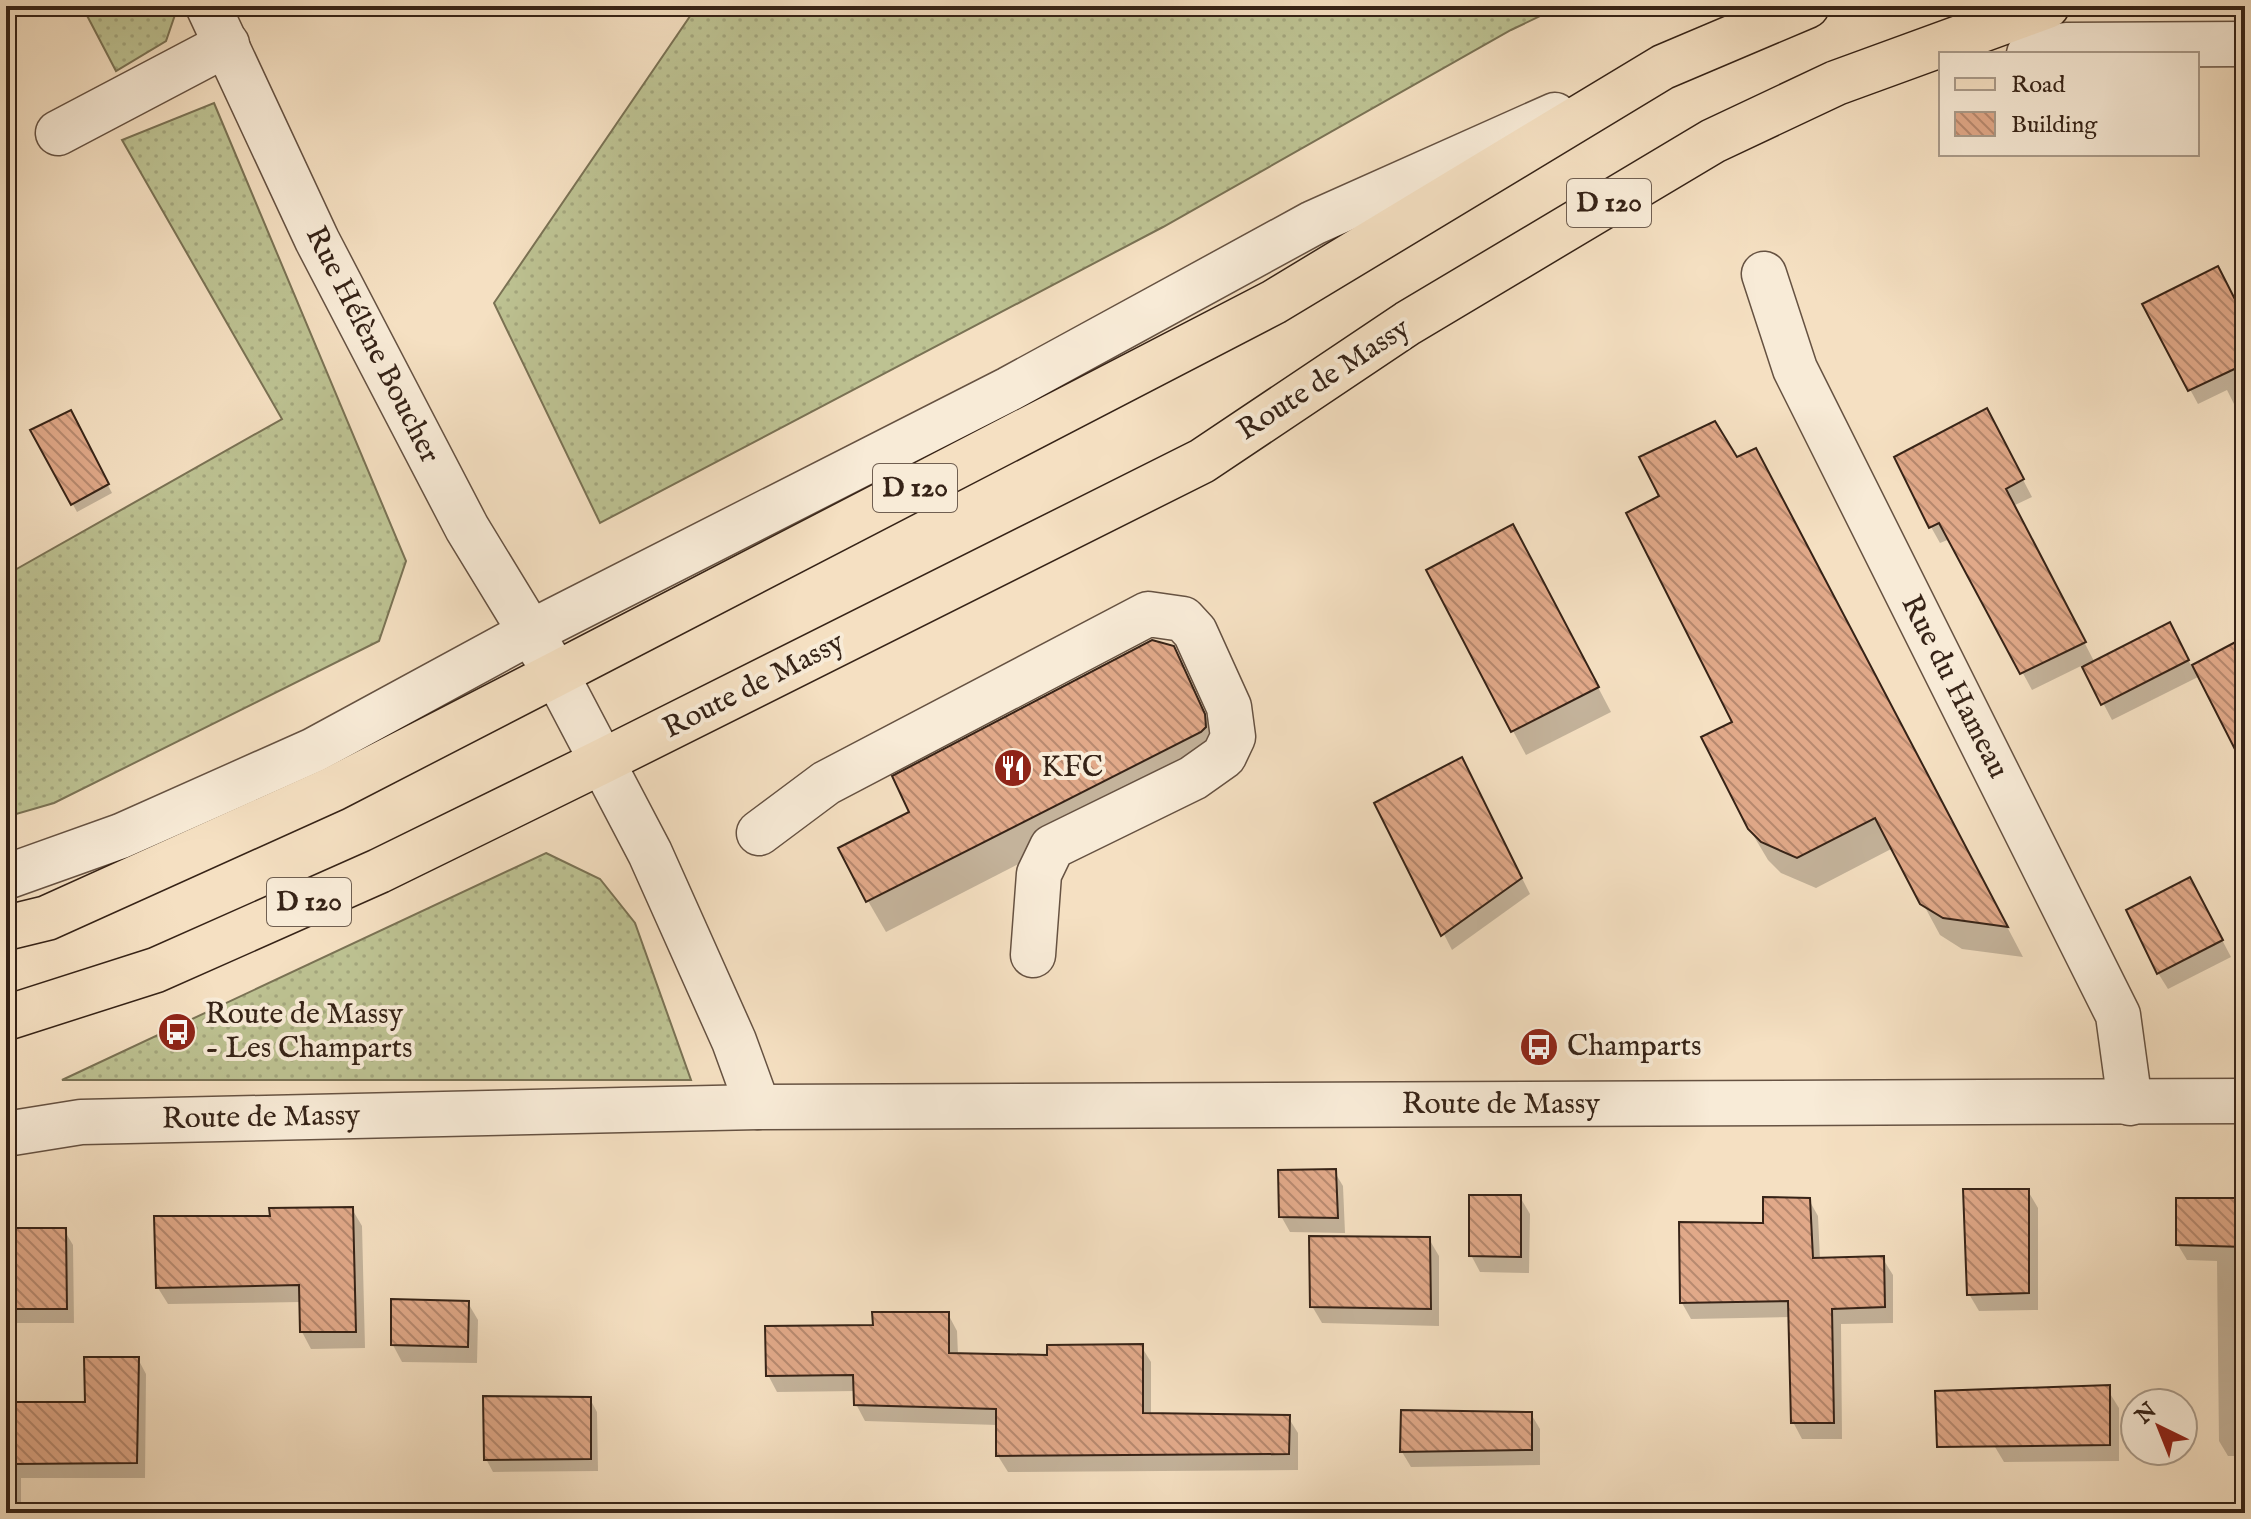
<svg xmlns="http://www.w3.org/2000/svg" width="2251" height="1519" font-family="'IM FELL English',serif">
<defs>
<pattern id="grass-dots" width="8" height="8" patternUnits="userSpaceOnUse" patternTransform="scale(2)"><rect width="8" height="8" fill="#bdc292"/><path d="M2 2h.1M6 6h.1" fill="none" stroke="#a3a67d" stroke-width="1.8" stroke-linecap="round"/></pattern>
<pattern id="building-back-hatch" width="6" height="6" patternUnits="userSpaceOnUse" patternTransform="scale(2)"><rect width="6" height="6" fill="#e1a989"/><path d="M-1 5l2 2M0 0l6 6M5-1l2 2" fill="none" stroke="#b7896f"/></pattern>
</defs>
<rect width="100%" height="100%" fill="#f5e0c2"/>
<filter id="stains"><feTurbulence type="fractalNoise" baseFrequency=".0025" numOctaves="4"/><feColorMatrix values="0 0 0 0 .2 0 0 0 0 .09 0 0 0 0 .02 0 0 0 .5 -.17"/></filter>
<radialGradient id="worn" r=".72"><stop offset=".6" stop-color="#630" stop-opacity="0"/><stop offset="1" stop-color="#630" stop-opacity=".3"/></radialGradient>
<g fill="url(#grass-dots)" stroke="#7a7254" stroke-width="2">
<polygon points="82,6 175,6 177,9 166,41 116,71"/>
<polygon points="697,6 1561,6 1511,30 1163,227 600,523 494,303"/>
<polygon points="214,103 406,561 379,641 54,803 6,817 6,575 282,419 122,140"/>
<polygon points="546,853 600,879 635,923 691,1080 62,1080"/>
</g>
<g fill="#0003">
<polygon points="2144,305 2245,321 2245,426 2227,390 2198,404"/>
<polygon points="74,420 112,493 77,512 33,431"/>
<polygon points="1996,428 2032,497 2013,506 2095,663 2178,641 2192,667 2245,640 2245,764 2200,676 2112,720 2083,665 2032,690 1950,539 1940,543 1931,527"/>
<polygon points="1736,460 1773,481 2023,957 1962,949 1940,935 1893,848 1816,888 1781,873 1768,860 1749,828 1734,723"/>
<polygon points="1526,550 1611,712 1526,755 1513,731"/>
<polygon points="1153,642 1169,644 1222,747 1223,759 886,932 868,901"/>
<polygon points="1470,775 1530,894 1452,950 1377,804"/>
<polygon points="2199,896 2231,957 2168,989 2158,973"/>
<polygon points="1334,1171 1343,1186 1345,1233 1290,1232 1281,1216"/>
<polygon points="2028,1191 2038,1208 2038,1310 1979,1311 1969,1294"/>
<polygon points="1520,1197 1530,1214 1529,1273 1480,1272 1471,1255"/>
<polygon points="1809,1200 1818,1216 1820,1260 1883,1259 1893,1275 1893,1323 1841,1324 1842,1439 1802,1439 1793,1422 1790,1317 1691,1319 1682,1303 1765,1225"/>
<polygon points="2245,1200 2245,1456 2228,1456 2219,1441 2217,1261 2187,1260 2178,1245"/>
<polygon points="352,1209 362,1226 365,1348 311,1349 302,1332 301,1302 168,1304 158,1288"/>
<polygon points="6,1230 64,1230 73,1245 74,1323 6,1323"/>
<polygon points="1429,1239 1439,1256 1439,1326 1322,1323 1312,1306"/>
<polygon points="468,1303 478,1320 477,1363 402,1362 393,1345"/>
<polygon points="948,1314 957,1331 958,1355 1049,1357 1141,1346 1151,1362 1151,1415 1288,1417 1298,1433 1298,1470 1008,1472 998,1456 998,1425 865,1421 856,1404 856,1391 777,1392 768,1375 875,1327"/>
<polygon points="6,1343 7,1403 87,1404 138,1359 146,1374 145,1478 21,1478 21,1511 6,1511"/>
<polygon points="2109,1392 2119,1408 2119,1461 2004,1462 1995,1447"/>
<polygon points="590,1399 597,1412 598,1471 493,1472 486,1459"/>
<polygon points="1531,1414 1540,1429 1540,1465 1411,1467 1402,1452"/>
</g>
<g fill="url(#building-back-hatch)" stroke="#362317" stroke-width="2">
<polygon points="2218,266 2245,319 2245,364 2188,391 2142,304"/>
<polygon points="1987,408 2024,479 2006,489 2086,642 2020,674 1939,523 1929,528 1894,457"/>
<polygon points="71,410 109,484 71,505 30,430"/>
<polygon points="1715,421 1737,457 1756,448 2008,927 1943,918 1920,904 1875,818 1797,858 1761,842 1748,829 1701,737 1732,722 1626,513 1659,496 1639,457"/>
<polygon points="1513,524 1599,687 1511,732 1426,570"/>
<polygon points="2170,622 2189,660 2101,705 2082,667"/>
<polygon points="2245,637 2245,769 2192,665"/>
<polygon points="1152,640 1174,646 1205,714 1206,727 1201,732 866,902 838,848 909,812 892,776"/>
<polygon points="1462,757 1522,878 1441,936 1374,803"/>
<polygon points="2190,877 2223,940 2157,974 2126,910"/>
<polygon points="1336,1169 1338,1218 1279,1217 1278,1170"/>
<polygon points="1963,1189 2029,1189 2029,1293 1967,1295"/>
<polygon points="1469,1195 1521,1195 1521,1257 1469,1256"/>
<polygon points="1763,1197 1810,1198 1813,1258 1884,1256 1885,1307 1832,1309 1834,1423 1791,1423 1788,1301 1680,1303 1679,1222 1763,1223"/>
<polygon points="2176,1198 2245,1198 2245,1247 2176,1245"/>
<polygon points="353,1207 356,1332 300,1332 299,1285 156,1288 154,1216 270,1216 269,1208"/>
<polygon points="12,1228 66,1228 67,1309 13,1309"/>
<polygon points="1309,1236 1430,1237 1431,1309 1310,1307"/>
<polygon points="391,1299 469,1301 468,1347 391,1345"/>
<polygon points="872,1312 949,1312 949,1353 1047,1355 1047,1345 1143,1344 1143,1413 1290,1415 1289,1454 996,1456 996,1409 854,1405 853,1375 766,1376 765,1326 873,1325"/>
<polygon points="84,1357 139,1357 137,1463 14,1464 13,1402 85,1402"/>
<polygon points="2110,1385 2110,1445 1937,1447 1935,1391"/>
<polygon points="483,1396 591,1397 591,1459 484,1460"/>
<polygon points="1401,1410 1532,1412 1532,1450 1400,1452"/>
</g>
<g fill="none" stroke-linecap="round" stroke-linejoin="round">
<g stroke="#665242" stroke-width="47">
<g id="minor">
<polyline points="208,6 317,240 467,528 556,674 650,853 734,1041 758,1107"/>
<polyline points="2029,54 2066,45 2245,44"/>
<polyline points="58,133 227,44"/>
<polyline points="1764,274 1795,369 2118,1015 2130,1103"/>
<polyline points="759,833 826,783 1148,614 1183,619 1195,632 1229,707 1233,737 1224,756 1193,778 1052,847 1039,874 1033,955"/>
<polyline points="6,877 121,836 314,750 531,632 1009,389 1313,223 1555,115"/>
<polyline points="6,1134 81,1122 758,1107 2245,1101"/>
</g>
</g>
<g stroke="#362317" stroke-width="47">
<g id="major">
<polyline points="6,928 47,918 333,789 556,674 1274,302 1663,67 1807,6"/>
<polyline points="6,1018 156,970 379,871 603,761 1202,461 1408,323 1713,141 1836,83 2047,6"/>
</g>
</g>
<use href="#minor" stroke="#f8ebd7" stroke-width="44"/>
<use href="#major" stroke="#f5e0c2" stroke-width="44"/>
</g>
<defs>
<g id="restaurant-disc" transform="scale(2)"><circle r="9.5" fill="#8f2418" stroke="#f8ebd7"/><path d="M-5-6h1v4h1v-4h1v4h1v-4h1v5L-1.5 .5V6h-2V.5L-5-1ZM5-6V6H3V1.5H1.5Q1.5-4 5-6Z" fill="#fff"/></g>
<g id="bus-disc" transform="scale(2)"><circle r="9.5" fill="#8f2418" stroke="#f8ebd7"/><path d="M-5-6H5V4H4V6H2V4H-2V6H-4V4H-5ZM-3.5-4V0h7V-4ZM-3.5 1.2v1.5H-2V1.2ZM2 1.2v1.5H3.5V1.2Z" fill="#fff"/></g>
</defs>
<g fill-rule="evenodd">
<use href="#restaurant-disc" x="1013" y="768"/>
<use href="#bus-disc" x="177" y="1032"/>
<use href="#bus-disc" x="1539" y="1047"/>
</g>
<g text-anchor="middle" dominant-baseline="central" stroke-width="8" stroke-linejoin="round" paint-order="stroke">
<g fill="#f8ebd7" stroke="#705f51" stroke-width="2">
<rect x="1567" y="179" width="84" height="48" rx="6"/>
<rect x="873" y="464" width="84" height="48" rx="6"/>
<rect x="267" y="878" width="84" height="48" rx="6"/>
</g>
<g font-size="28" font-weight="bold" fill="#362317">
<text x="1609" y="203">D 120</text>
<text x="915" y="488">D 120</text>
<text x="309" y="902">D 120</text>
</g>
<g font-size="30" fill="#362317" stroke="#f8ebd7">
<text transform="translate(372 345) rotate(63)">Rue Hélène Boucher</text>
<text transform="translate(1324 380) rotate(-33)">Route de Massy</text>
<text transform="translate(754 686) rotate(-27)">Route de Massy</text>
<text transform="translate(1954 687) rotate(63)">Rue du Hameau</text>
<text x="1501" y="1105">Route de Massy</text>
<text transform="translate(261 1118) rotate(-1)">Route de Massy</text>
</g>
<g font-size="30" fill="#362317" stroke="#f8ebd7" text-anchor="start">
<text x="1041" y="768">KFC</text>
<text x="205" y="1015">Route de Massy<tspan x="205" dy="34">- Les Champarts</tspan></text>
<text x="1567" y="1047">Champarts</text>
</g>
</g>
<rect width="2251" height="1519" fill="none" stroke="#f5e0c2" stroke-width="32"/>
<rect x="8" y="8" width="2235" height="1503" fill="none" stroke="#362317" stroke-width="4"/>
<rect x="16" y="16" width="2219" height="1487" fill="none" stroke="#362317" stroke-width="2"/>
<rect x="1939" y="52" width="260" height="104" fill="#f8ebd7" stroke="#aa9b8a" stroke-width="2"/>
<rect x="1955" y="78" width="40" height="12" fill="#f5e0c2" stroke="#aa9b8a" stroke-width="2"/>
<text x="2011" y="92" font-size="24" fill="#362317">Road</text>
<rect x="1955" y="112" width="40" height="24" fill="url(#building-back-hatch)" stroke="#aa9b8a" stroke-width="2"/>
<text x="2011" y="132" font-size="24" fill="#362317">Building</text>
<g transform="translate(2159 1427) rotate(317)"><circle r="38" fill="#f8ebd7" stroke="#aa9b8a" stroke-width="2"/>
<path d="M0-6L14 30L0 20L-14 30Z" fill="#8f2418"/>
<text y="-12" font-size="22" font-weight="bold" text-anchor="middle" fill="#362317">N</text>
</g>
<rect width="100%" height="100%" filter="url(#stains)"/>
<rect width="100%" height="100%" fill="url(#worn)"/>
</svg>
